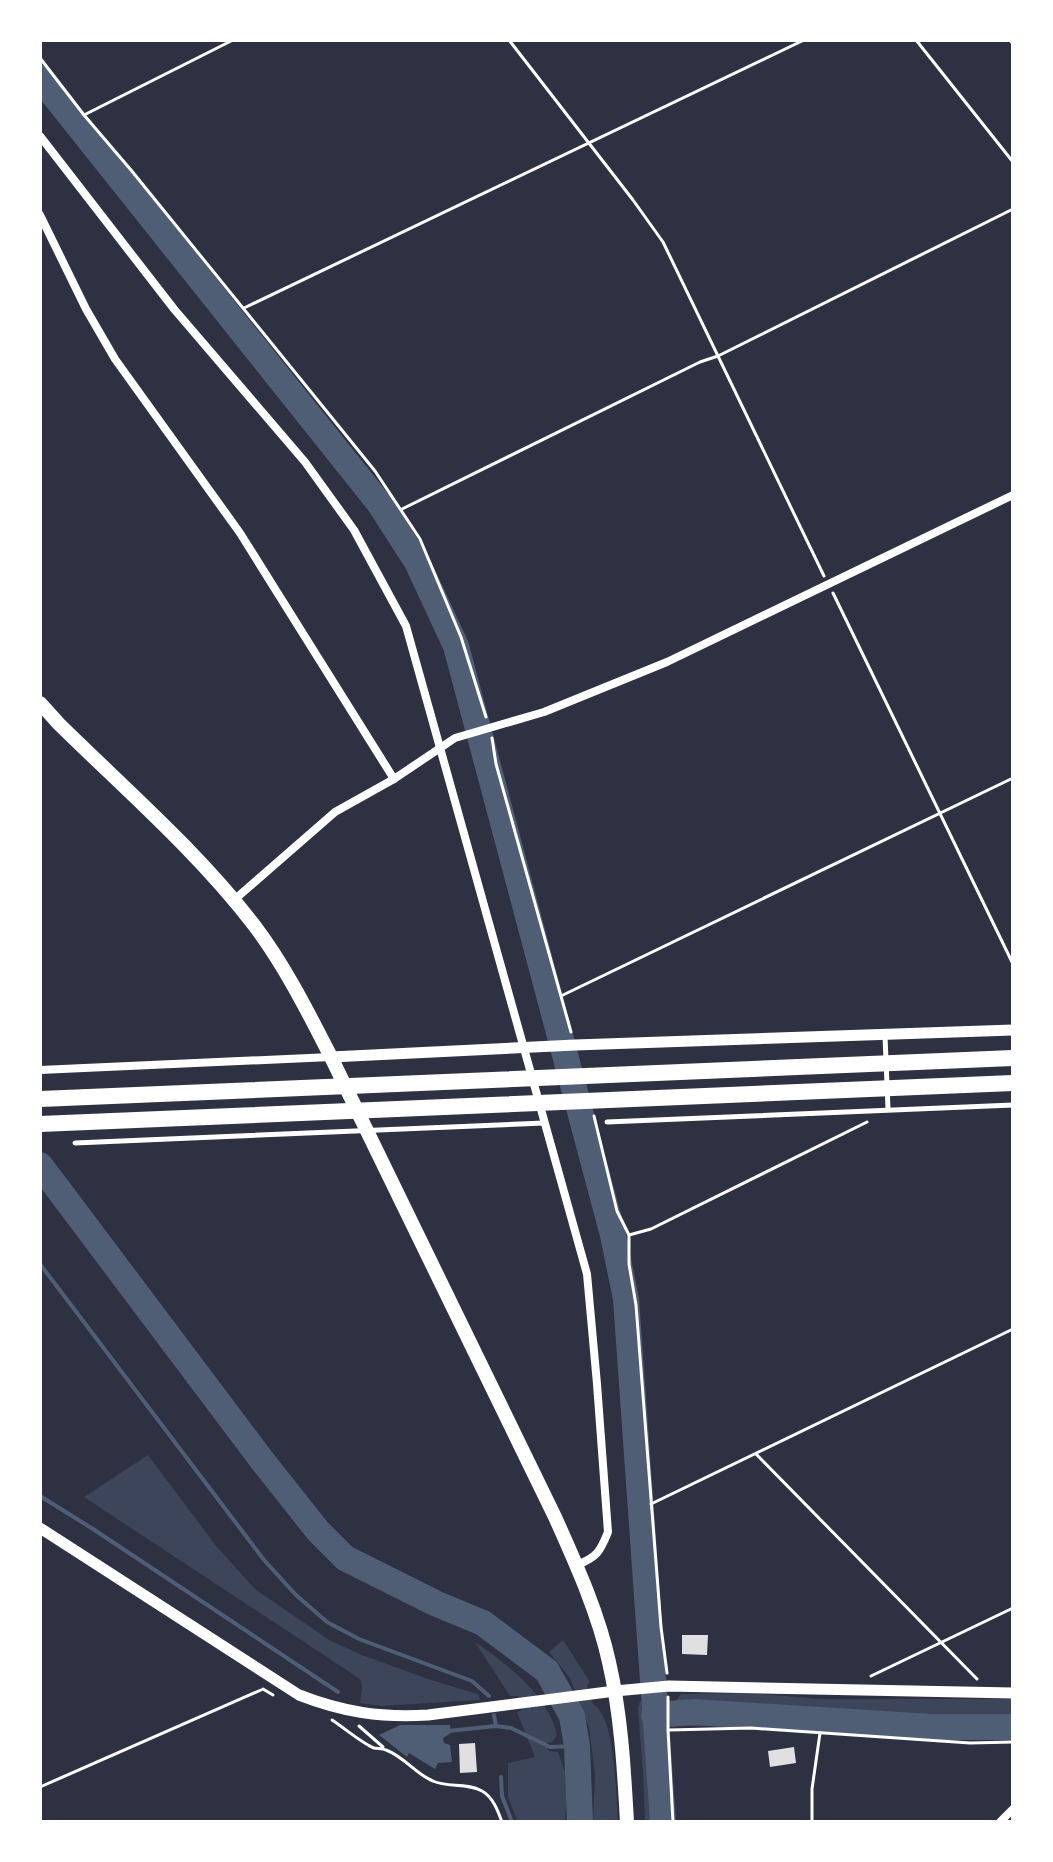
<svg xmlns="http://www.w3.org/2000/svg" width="1053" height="1862" font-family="'Nunito Sans',sans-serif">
<rect width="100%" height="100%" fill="#2d3142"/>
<g fill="#3c4559">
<polygon points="148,1455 217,1547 255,1589 329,1640 362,1655 431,1680 478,1694 480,1700 382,1706 360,1703 362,1687 360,1679 84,1497"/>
<path d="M563,1640L590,1682L587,1686L593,1704C616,1716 616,1797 618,1822H593L595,1775L589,1727L570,1678L549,1652Z"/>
<path d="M475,1642C507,1664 548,1695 557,1735L552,1742L546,1743L548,1751L558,1752L568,1780L565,1822H518L508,1797V1763L535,1757L517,1712L522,1710L518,1696H510Z"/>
<path d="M749,1693L820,1699H1013V1721L930,1723L799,1712L735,1709L686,1710L680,1716L684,1719L745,1720L933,1732L1013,1731V1738C924,1738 836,1731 748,1725C723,1723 699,1728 674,1725V1703L681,1694Z"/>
<polygon points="646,1698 654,1822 645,1822 643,1773 638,1709 640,1701"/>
</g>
<polygon fill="#4f5d75" points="400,1725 450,1725 451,1733 443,1738 444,1743 450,1745 452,1762 438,1763 435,1769 409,1753 407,1757 379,1735"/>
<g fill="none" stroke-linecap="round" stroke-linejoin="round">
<g stroke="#4f5d75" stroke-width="4">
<polyline points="40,1264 264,1560 296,1595 327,1622 359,1639 472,1681 489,1696"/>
<polyline points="40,1496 93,1529 338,1692"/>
<polyline points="494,1715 496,1726"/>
<polyline points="448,1731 496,1726 511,1728 550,1747 577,1746"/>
<polyline points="501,1777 502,1796 512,1822"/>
</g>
<g stroke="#4f5d75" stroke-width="26">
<polyline points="40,78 379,503 417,562 456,646 613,1235 626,1299 663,1822"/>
<polyline points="40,1165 261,1459 318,1531 345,1558 437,1604 483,1623 547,1671 572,1716 577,1746 580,1822"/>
<polyline points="654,1715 694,1712 931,1727 1013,1727"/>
</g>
</g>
<g fill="#e0e0e3">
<polygon points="682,1635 708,1635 707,1655 682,1654"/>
<polygon points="475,1743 477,1772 460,1773 459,1744"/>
<polygon points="794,1747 796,1763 770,1767 768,1751"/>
</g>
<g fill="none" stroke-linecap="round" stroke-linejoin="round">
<g stroke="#fff" stroke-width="3">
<polyline points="509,40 633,200 663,242 824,576"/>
<polyline points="916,40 1013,162"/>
<polyline points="1010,40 1013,44"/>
<polyline points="40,58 84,115 131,170 375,471 420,539 461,637 486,717"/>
<polyline points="84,115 233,40"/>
<polyline points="244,308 804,40"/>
<polyline points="402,509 700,362 718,356 1013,209"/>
<polyline points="833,593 1013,964"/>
<polyline points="492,738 496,764 571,1032"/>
<polyline points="563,995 1013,778"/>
<polyline points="594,1116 617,1211 629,1235 629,1264 636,1305 661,1627 667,1673"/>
<polyline points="629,1235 651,1229 867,1122"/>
<polyline points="756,1454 977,1679"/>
<polyline points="651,1504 1013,1329"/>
<polyline points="871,1676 1013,1608"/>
<polyline points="263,1689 273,1695"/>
<polyline points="668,1697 668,1730 673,1822"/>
<path d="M332,1720C343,1727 363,1744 374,1748C378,1749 382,1748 386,1750C405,1757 415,1774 433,1781C448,1788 466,1782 482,1791C493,1797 498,1811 502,1822"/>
<polyline points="359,1726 383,1747"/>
<polyline points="669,1730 751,1728 970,1743 1013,1742"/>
<polyline points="40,1787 261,1690"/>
<polyline points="812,1822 812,1789 820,1733"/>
</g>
<g stroke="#fff" stroke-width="5">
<polyline points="885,1036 888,1109"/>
<polyline points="607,1122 1013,1105"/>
<polyline points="75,1143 544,1123"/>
</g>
<g stroke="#fff" stroke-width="8">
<path d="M40,136L174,309L305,462L354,530L406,626L587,1274L597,1384L608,1532C600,1552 597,1557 577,1565"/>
<polyline points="40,215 86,309 115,359 240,533 394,779"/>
<polyline points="234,900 335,812 394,779 455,738 544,712 667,662 1013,495"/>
<polyline points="40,1070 331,1057"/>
<polyline points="1000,1822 1013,1809"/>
</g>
<g stroke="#fff" stroke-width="11">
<polyline points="331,1057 575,1045 1013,1030"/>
<path d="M40,1528L299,1695C343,1712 380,1718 428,1715L615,1691L669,1686L1013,1693"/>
</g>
<path stroke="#fff" stroke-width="14" d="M40,703L59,724C125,789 197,851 254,925C285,966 308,1012 331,1057L555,1517C576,1564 598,1612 609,1662C621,1714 624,1768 627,1822"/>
<g stroke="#fff" stroke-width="16">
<polyline points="40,1099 1013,1058"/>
<polyline points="40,1124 1013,1083"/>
</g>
</g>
<rect width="1053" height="1862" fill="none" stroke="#ffffff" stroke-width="84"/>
</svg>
